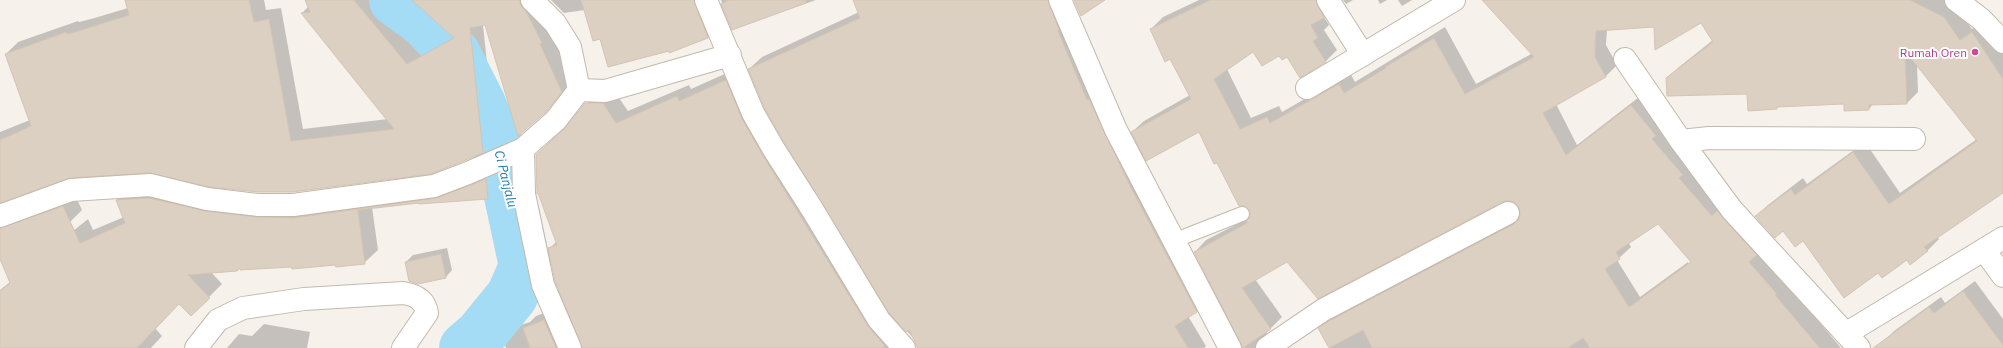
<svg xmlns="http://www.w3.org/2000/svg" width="2003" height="348" font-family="'IBM Plex Sans',sans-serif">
<rect width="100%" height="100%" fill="#f6f2eb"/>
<g fill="#0003" fill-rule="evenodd">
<polygon points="126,0 264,0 266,10 281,8 303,129 388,119 302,13 309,6 306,0 376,0 419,53 452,35 416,0 539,0 574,79 546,111 485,24 483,25 495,139 483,152 67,177 0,202 0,132 30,120 6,54 18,42 78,21 79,22 91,19 128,8"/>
<polygon points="551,0 710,0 720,25 708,38 670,51 669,50 601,38 585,10 564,13"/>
<polygon points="721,0 816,0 733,29"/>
<polygon points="854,0 1063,0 1209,299 1197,311 1188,316 1206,346 1204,348 917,348 914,339 890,312 749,69 762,57 859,12"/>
<path d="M1199,0H1332L1335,5L1324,17L1329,25L1324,30L1337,50L1326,61L1301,76L1288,56L1254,51L1227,69L1251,118L1279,106L1282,112L1350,73L1355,82L1445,27L1476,84L1533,53L1515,0H1944L1956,6L1972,29L1983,22L2003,51V191L1937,237L1939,239L1927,251L1879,271L1803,239L1756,216L1768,205L1803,178L1807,184L1865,142L1900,193L1977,139L1917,65L1918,92L1907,103L1873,104L1869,109L1845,103L1779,106L1776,108L1748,93L1667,79L1679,67L1713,40L1701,22L1607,29L1606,45L1617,65L1606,76L1556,104L1577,145L1643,94L1760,251L1841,348H1330L1320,328L1331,317L1521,216L1520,207L1516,202L1509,200L1287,260L1255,279L1282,317L1267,332L1266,337L1273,348H1245L1195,252L1206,240L1251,217V210L1218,162L1199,130L1132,132L1144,121L1190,95L1171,58L1151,29L1163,17ZM1658,222L1692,262L1689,264L1688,262L1640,297L1617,260L1631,247L1628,242Z"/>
<polygon points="1343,0 1353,0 1346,4"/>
<polygon points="1378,0 1387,0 1380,4"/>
<polygon points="1398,0 1412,0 1402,6"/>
<polygon points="738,68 880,314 913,348 583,348 549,249 557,241 537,155 569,125 598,91 615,92 628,111 689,85 691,89"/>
<polygon points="500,166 501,184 488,198 420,203 419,202 372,207 378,250 364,263 241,266 211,272 222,284 191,315 179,303 155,328 162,336 151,348 0,348 0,290 88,219 93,230 124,217 117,200 130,187 271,204"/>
<polygon points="75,195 82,210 70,222 0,248 0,206"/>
<polygon points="447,248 452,270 446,277 406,262 413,255"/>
<polygon points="1975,281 2003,319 2003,348 1888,348 1883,342 1894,331 1941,297 1945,303"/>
<polygon points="557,308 579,348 506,348 503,340 515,327 530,322 536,316"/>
<polygon points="264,324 310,332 307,348 227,348 239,334 252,336"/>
</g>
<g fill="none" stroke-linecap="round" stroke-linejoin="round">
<polyline stroke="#a4dcf6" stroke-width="52" points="395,0 425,22 454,53 479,102 501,154 525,266 512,296 481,334 465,348"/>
</g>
<g fill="#dcd0c2" stroke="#d5c4b2" fill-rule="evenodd">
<polygon points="125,0 249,0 254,22 269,19 291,141 394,129 301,13 310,12 305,0 354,0 407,64 454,38 412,0 520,0 520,4 527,13 542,43 540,44 562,92 547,111 518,136 485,25 470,28 483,153 431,174 292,192 259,192 209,187 149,173 70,178 0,203 0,140 31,126 5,54 66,32 67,34 78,31 129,15"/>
<polygon points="581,0 694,0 708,38 669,53 669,51 608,67 600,39 593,41"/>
<polygon points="729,0 806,0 806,3 732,30 721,4"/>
<polygon points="853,0 1048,0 1059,30 1058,31 1087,100 1089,99 1132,190 1197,312 1175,326 1188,348 918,348 909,330 906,332 889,313 784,142 764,107 748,69 860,18"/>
<polygon points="1074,0 1105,0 1081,16"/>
<path d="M1210,0H1316L1324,18L1311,25L1318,38L1313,41L1326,62L1300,78L1287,57L1282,60L1279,56L1262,66L1253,52L1214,79L1240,129L1267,117L1270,123L1339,84L1344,93L1386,68L1385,67L1434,38L1465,94L1534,57L1482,0H1910L1944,17L1960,40L1972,32L2003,79V193L1924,247L1928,251L1910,265L1907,260L1882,278L1878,273L1844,298L1803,241L1795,247L1783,231L1775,238L1755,216L1791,189L1795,195L1853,152L1889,204L1977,141L1905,51L1907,104L1869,105V110L1844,111V104L1777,107V109L1748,111L1747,94L1667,96L1666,78L1713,42L1701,23L1655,50L1654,27L1596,31L1595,57L1606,77L1543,113L1566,155L1631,105L1656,136L1652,139L1683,175L1679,178L1712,216L1717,211L1757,255L1749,262L1777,294L1775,295L1820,348H1590L1583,338L1568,348H1372L1363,330L1329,348L1318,328L1329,321L1514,224L1519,219L1520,214L1519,208L1514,202L1508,201L1502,202L1318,299L1287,262L1242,288L1271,329L1243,348L1194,252L1247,223L1246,221L1250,216V211L1244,206H1239L1217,163L1214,164L1199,132L1146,161L1131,132L1191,99L1170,59L1165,62L1150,29ZM1658,224L1691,262L1629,307L1605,269L1620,259L1616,252Z"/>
<polygon points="726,80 742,119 762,154 868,326 885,346 882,348 582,348 555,281 548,248 557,245 538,193 537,194 536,155 564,129 585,103 603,103 616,123 677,96 679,101"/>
<polygon points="486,179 488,199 419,204 419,203 358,210 365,264 336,267 335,265 292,269 291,267 240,270 240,268 237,271 188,275 210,298 191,316 179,304 137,348 0,348 0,291 10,283 0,259 0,228 63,206 80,243 125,223 116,200 149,198 205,211 257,217 293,218 436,198"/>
<polygon points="441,254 446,278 418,284 409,281 405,262"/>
<polygon points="1963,291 2003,345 2003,348 1873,348 1929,307 1934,313"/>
<polygon points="544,320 556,348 530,348 523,328"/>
</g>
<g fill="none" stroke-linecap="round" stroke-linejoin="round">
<g stroke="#c3b9ac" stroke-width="16">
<polyline id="lane" points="1173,241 1242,214"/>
</g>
<g stroke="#c3b9ac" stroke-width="24">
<g id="street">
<polyline points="706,0 753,113 773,148 812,209 879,320 904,348"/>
<polyline points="1060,0 1116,130 1230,348"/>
<polyline points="1328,0 1363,55"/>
<polyline points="1956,0 1981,19 2003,42"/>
<polyline points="1625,59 1681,141"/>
<polyline points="1307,88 1454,0"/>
<polyline points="579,90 605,91 730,55"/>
<polyline points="523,149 524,194 543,285 570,348"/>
<polyline points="0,216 71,190 102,188 150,185 207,199 258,205 293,205 434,186 468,173 523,149 556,120 579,90 570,47 555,23 532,0"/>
<polyline points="1984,250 2003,276"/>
<polyline points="1847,333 2003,238"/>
<path d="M196,348L218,320L243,308L304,299L403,293C416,295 425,300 427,313L403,348"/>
<polyline points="1267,348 1323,310 1508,213"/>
<polyline points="1859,348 1732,210 1681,141 1709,138 1914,139"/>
</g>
</g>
<use href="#lane" stroke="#fff" stroke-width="14"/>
<use href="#street" stroke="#fff" stroke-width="22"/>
</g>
<circle fill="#d1479c" stroke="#fff" stroke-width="1.5" cx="1975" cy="52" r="4"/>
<g text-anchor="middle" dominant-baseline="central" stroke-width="4" stroke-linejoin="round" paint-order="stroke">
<g font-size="12" fill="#b23c85" stroke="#fff" text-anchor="end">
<text x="1967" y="52">Rumah Oren</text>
</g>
<g font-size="13" font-style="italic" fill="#247ba7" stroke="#fff">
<text transform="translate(506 179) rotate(76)">Ci Panjalu</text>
</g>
</g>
</svg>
